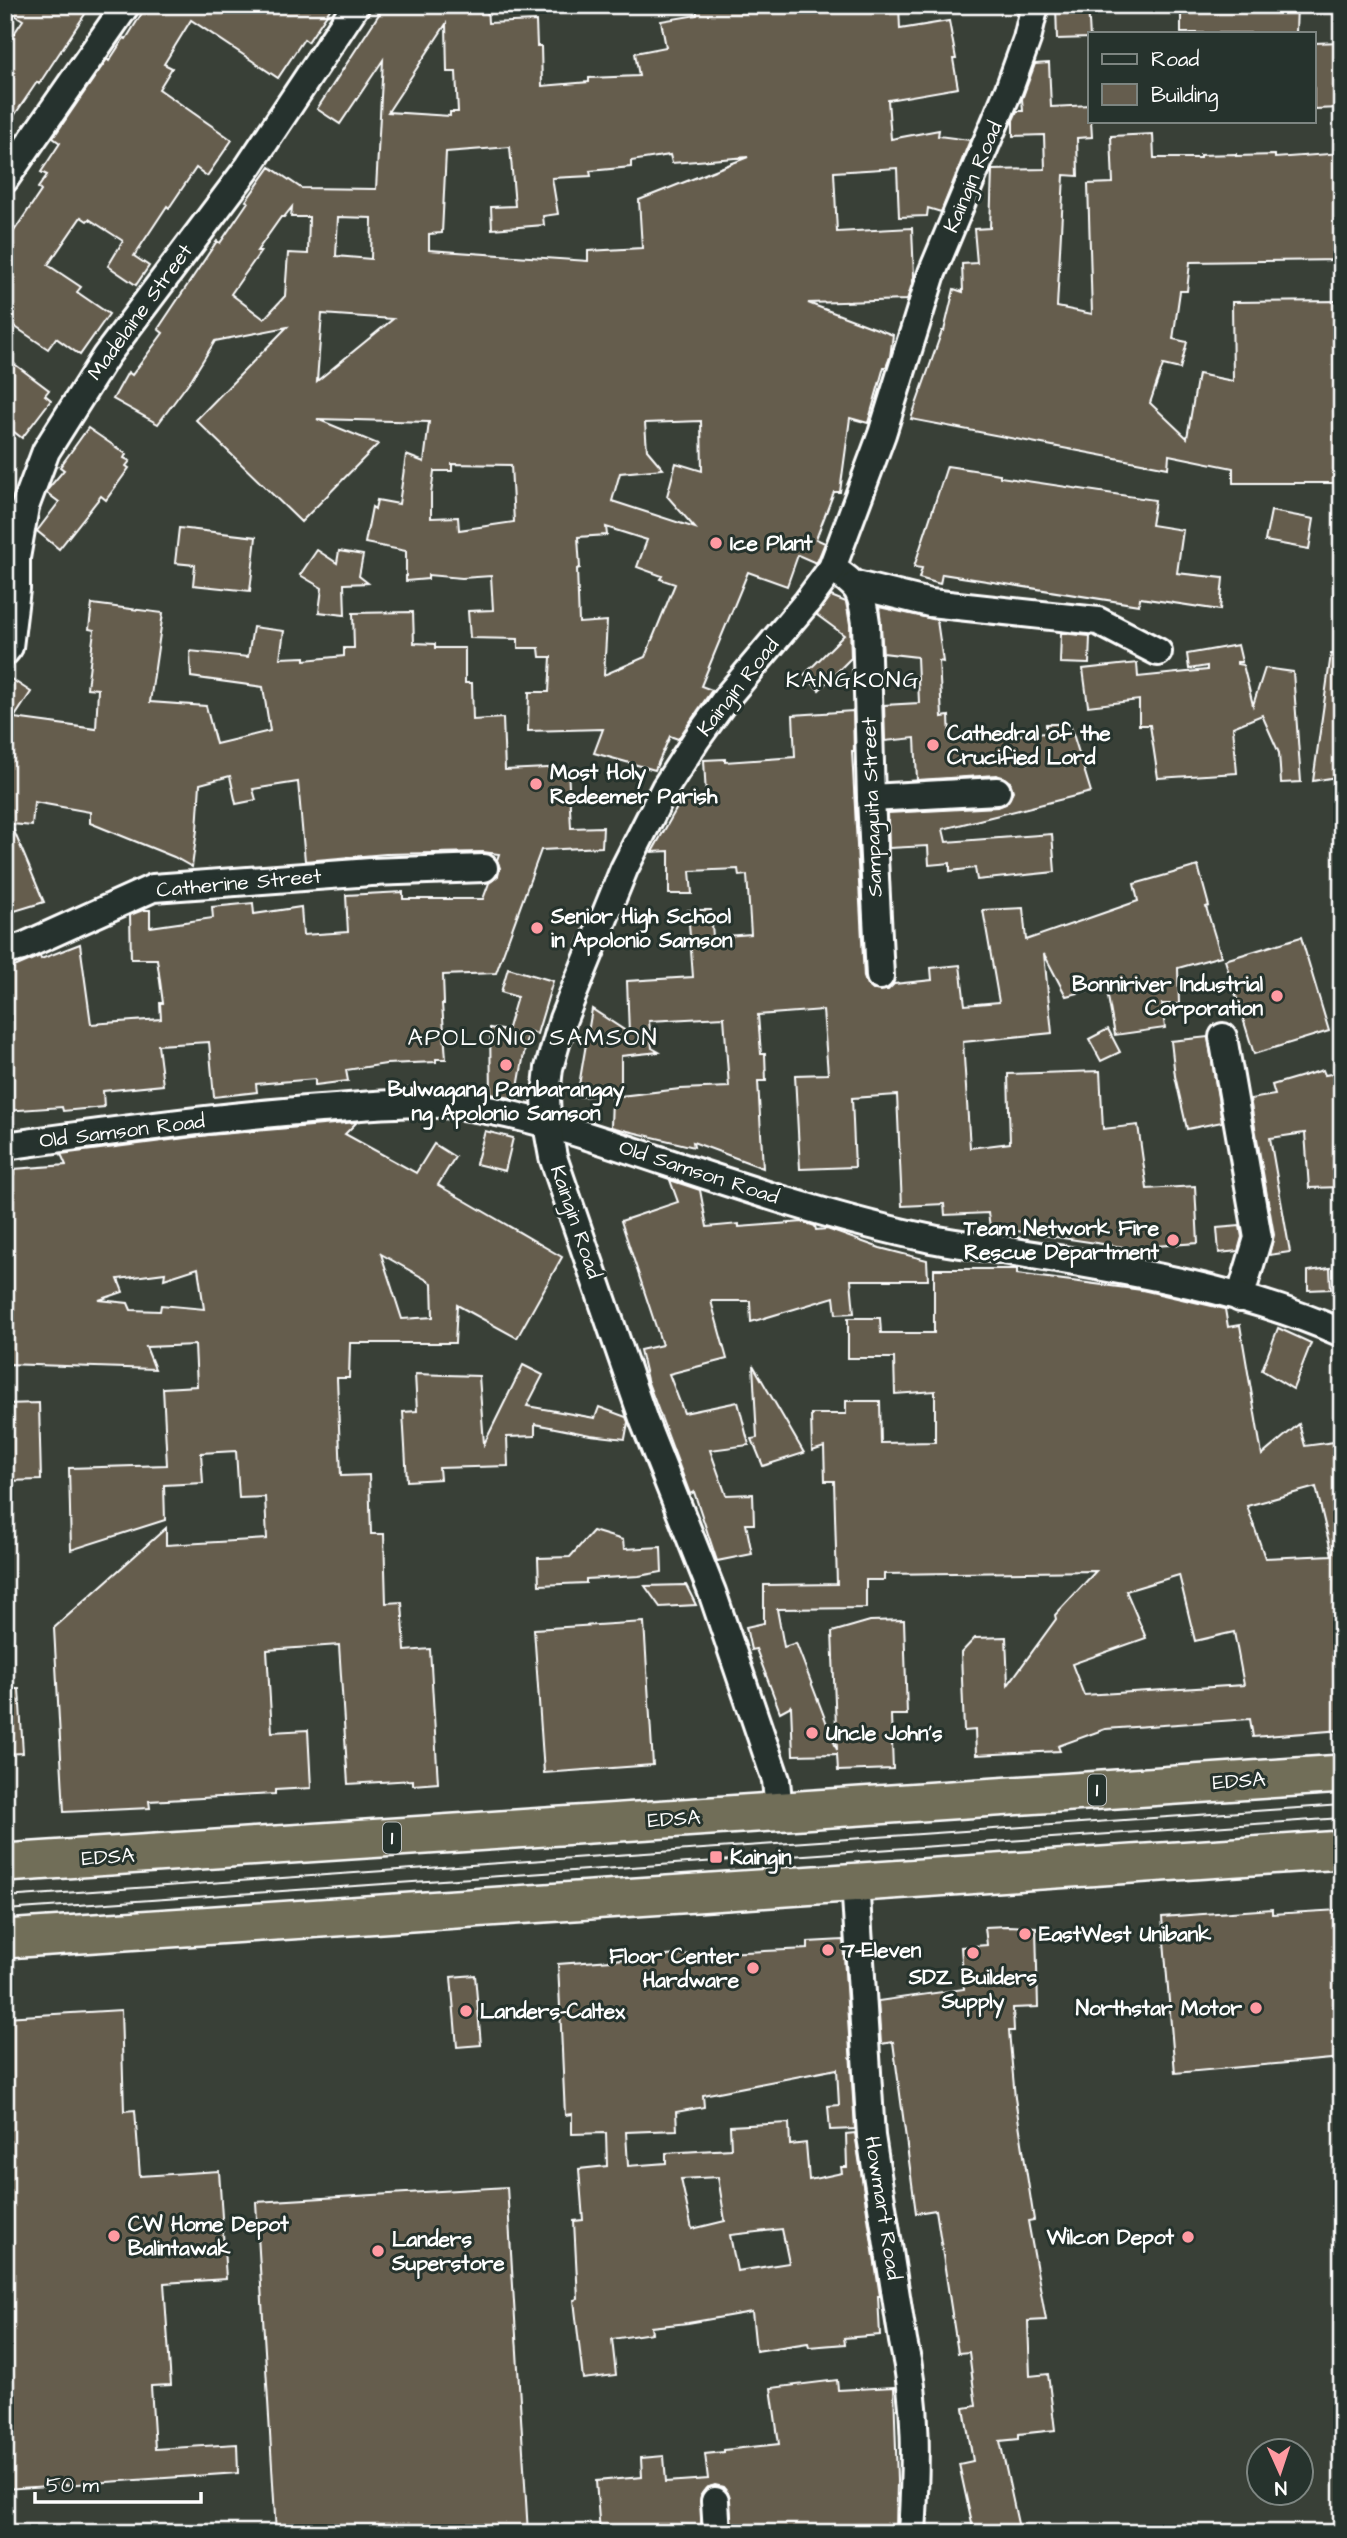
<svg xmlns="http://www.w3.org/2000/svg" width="1347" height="2538" font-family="'Architects Daughter',sans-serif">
<rect width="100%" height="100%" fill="#394037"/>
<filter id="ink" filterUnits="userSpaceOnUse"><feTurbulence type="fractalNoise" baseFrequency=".0143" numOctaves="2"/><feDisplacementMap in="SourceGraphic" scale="14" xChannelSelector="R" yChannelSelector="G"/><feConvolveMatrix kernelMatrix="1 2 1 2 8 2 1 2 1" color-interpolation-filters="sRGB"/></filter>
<g filter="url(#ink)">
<g fill="#655d4e" stroke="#fff" stroke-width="2" fill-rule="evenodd">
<polygon points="5,5 91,5 39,84 37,82 5,129 5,47 23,20 5,9"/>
<polygon points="147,5 333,5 308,42 304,39 278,78 191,20 164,64 172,68 159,89 232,140 207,176 196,168 169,208 167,206 134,256 149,266 136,285 108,266 123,241 89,219 87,221 81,217 48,265 81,287 77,292 109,314 80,355 56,338 48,349 5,320 5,228 12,234 41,191 38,188 47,175 41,172 60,143 53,138 107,59 109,61 124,38 126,39"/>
<path d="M385,5H487L488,23L536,21L537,46H541L542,86L589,82V78L639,76L635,53L666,47L661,21L697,15L696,5H899L900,29L949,21L956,59H953L958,88L888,100L891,139L939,130L938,136L970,140L941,212L928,208L927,216L899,217L897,168L834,172L837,232L912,228L914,277L907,300L808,303L893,335L890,357L886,367H884L868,423L850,418L840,492H834L816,539L825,543L818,560L816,563L798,555L787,586L748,572L701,686L712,690L678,739L670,736L655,770L594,753L603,729L528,731L529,692H549L551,657H540L539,648H518V639L470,638L468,611L493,610L491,576L462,578L428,575V579L406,581V551L365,543L372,507L375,509L377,500L399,504L406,455L424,462L429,422L317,419L378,444L301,522L196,420L287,327L215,341L192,378L158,424L113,399L128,372L132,375L163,333L158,329L217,241L220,243L248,202L246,201L270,167L301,188L376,189L383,60L340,124L317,109ZM446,24L447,72H456L458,112H450V116L388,112ZM510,147L515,206L491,207L492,229L544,225L543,216L558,214L552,178L591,176L590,171L631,167V161L670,155L672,163L748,157L639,200L642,248L588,251V261L429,250V234L442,233L446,152ZM292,207L291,217H309L308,254L288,253L285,296L264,319L231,294L261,251H257L281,217H284ZM338,217L372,218L371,259L336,256ZM322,314L393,319L317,381ZM701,421L702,471L676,463L667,496L695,528L612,501L620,473L663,469L647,450L645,423ZM452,464L511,465L514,522L459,530L458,517L431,518V494L434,471H452ZM606,527L647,540L637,567L662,576L660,579L675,584L645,657L604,675L607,621L579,623L577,569L580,568L578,537L607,535Z"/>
<polygon points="1056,5 1088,5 1090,38 1057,39"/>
<polygon points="1181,5 1297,5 1296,33 1181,33"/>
<polygon points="1342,42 1342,108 1314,109 1314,43"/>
<polygon points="1049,63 1051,107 1090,105 1092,137 1077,138 1078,176 1064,175 1057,307 1092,314 1088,184 1113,183 1111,136 1153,134 1154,158 1200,158 1200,155 1236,154 1236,156 1275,155 1275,158 1342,153 1342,260 1190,262 1187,291 1180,291 1173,339 1187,342 1180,369 1163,365 1150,403 1187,438 1198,374 1233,381 1232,302 1342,301 1342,483 1233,483 1233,468 1169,455 1168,468 911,419 942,331 944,331 954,289 963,292 962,264 977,263 974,229 990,228 992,170 1045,169 1044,135 1013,136 1013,120 1017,111 1023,111 1022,99 1035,64"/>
<polygon points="5,357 49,390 45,395 51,400 22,438 5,425"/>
<polygon points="88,428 126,454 124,458 130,461 126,466 129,468 106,500 101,496 59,549 37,531 59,502 47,493 48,489 64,470 60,467"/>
<polygon points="947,466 1000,474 1000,477 1155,500 1151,525 1183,530 1177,573 1223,578 1220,610 1140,598 1139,605 942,574 940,584 919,578 922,568 914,567"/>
<polygon points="1271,511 1314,519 1309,549 1265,541"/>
<polygon points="179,528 256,537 250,591 193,585 195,565 175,563"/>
<polygon points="317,550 337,563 339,551 363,555 359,576 368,583 344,584 345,615 319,612 322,588 300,575"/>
<polygon points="831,596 846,602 847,607 850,624 851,658 819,690 804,675 844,635 817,615"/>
<polygon points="92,604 163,613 150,702 206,706 216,744 270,731 263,687 191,677 190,651 248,657 253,627 284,631 280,658 305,657 305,660 344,656 344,648 354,648 353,613 413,612 414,643 435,644 435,648 465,648 465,683 472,683 473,720 503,718 505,770 568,767 571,828 603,827 602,847 541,850 496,973 443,975 444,1004 442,1004 446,1059 436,1059 436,1062 386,1064 346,1070 348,1081 315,1085 315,1079 256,1084 257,1092 214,1097 209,1042 158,1045 163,1085 103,1091 104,1107 63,1111 62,1107 5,1111 5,971 40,956 41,959 80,944 91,1024 161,1019 160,1003 163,1003 157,959 131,959 130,915 143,910 150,910 150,927 213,918 212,907 253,903 254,914 301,907 303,935 348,932 346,895 403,892 403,899 483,899 489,883 498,876 500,868 497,860 499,854 483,852 386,854 305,861 298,782 253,789 256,800 236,804 230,776 200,784 197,830 192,867 174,857 90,823 90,812 34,802 32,826 11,824 44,902 5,914 5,675 31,692 14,718 96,729 98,689 87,688 94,630 89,629"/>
<polygon points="879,607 937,620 943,662 939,661 942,717 949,716 950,740 1046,733 1046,724 1070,724 1091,792 943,829 946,842 1052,834 1055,872 977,880 975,868 950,871 950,863 929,865 928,846 889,848 888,813 998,807 1006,804 1013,791 1010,782 997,775 917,780 915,738 885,741 884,705 919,703 917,657 883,653"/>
<polygon points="1061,633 1090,636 1089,664 1060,663"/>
<polygon points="1238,645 1242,662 1237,662 1237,664 1243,665 1253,705 1265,668 1293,672 1301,782 1281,783 1279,753 1262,715 1233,727 1237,773 1158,778 1150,725 1139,725 1139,700 1088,706 1083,669 1137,663 1138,677 1207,670 1207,666 1189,669 1187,654"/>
<polygon points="1331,654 1342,654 1342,776 1313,781"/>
<polygon points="853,711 854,751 852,751 864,977 867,985 873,990 888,990 894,984 932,980 931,968 960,965 965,1005 999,1002 983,910 1023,908 1026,940 1138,901 1134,884 1198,866 1209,906 1206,907 1221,956 1178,968 1179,1004 1162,1004 1165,1028 1115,1035 1106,986 1066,996 1044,954 1052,1033 963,1042 970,1148 1010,1143 1008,1074 1100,1071 1103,1129 1138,1125 1147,1189 1195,1186 1198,1243 1155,1246 1156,1252 990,1227 988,1213 945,1215 944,1204 902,1206 897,1095 852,1098 855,1167 800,1169 795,1075 828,1074 823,1010 758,1015 761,1054 765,1054 766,1081 758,1081 763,1168 693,1142 694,1147 611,1127 612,1097 680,1089 729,1087 724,1017 649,1021 652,1048 659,1052 621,1056 621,1094 577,1097 592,1009 629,1033 627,981 693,977 688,910 711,910 713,937 751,934 747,875 739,876 738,869 690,871 692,894 669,894 669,851 652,852 683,797 706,796 704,760 725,759 725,762 795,757 793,715"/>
<polygon points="1301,937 1329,1031 1254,1054 1225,960"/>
<polygon points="508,968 553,981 537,1034 528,1031 516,1099 491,1094 490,1028 507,1031 517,997 501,992"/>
<polygon points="1108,1029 1120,1052 1101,1061 1089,1039"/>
<polygon points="1208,1037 1222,1122 1187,1129 1175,1076 1171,1041"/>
<polygon points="1323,1070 1325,1075 1342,1072 1342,1187 1309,1188 1305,1133 1270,1138 1290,1252 1269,1255 1274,1235 1250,1099 1275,1095 1272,1085"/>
<path d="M357,1122L345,1134L416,1173L434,1144L455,1157L438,1185L562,1257L517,1338L457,1305L455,1343H350L349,1378H337L341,1476L369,1475L371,1534H384L386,1603L402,1602L405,1651L430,1649L438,1783L413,1785V1780L348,1784L339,1645L267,1650L272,1732L308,1730L311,1788L275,1790V1794L149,1801L150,1808L64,1812L54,1628L166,1528V1545L267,1539L265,1497L239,1498L236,1451L201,1453L203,1483L164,1485L165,1520L71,1550L69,1468L167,1465L163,1388L197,1386L195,1345L146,1347L155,1369L5,1364V1176L14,1175V1169L66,1165L61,1154L209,1135ZM381,1254L432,1283L433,1317L402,1319ZM198,1268L204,1309L161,1305L160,1311L131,1310L128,1303L99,1300L123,1292L118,1279L165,1273L164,1279Z"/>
<polygon points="485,1131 513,1138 505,1171 476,1164"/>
<polygon points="670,1180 700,1190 707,1227 739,1224 739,1227 803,1222 815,1226 816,1230 827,1229 880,1248 927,1260 928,1280 851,1280 854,1313 836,1314 834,1297 751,1322 750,1301 711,1301 727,1359 669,1374 684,1413 738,1402 749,1445 710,1450 726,1495 753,1494 754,1524 746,1524 752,1554 717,1561 694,1492 690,1494 647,1380 640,1350 662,1345 621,1221 678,1202"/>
<polygon points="1240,1226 1242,1237 1238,1251 1219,1253 1217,1228"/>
<polygon points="1330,1268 1331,1289 1308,1290 1308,1271"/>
<path d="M934,1269H1017V1274L1142,1290L1225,1309L1228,1327L1240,1325L1262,1455L1299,1424L1305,1446L1342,1441V1730L1253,1737L1250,1719L1105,1729L1058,1746L1060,1751L976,1755L975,1730L964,1731L961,1653L975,1638L1006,1637L1008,1685L1056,1619L1055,1615L1096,1571L884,1574V1580H866V1608L777,1609L784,1647L796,1643L837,1750L832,1632L870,1621L904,1620L907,1715H891L893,1769L838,1771L837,1754L793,1755L791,1706L780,1712L756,1649L751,1650L746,1627L764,1623V1585L837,1584L834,1481H825L824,1447L812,1451L811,1414H846V1401H880L881,1443L935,1442V1391L895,1394L894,1358H848V1318H880L881,1333H934ZM1316,1487L1332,1555L1265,1558L1247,1506ZM1179,1575L1195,1641L1234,1632L1244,1685L1084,1695L1072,1664L1146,1638L1126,1591Z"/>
<polygon points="1278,1328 1311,1343 1293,1389 1262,1370"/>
<polygon points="523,1365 543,1375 527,1406 595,1418 599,1407 626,1417 628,1422 625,1439 590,1435 535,1424 535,1436 507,1437 508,1466 439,1468 440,1479 407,1481 403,1412 417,1411 415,1374 479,1376 484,1444"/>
<polygon points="753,1365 804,1453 763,1466 752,1439 757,1438"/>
<polygon points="39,1403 41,1480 5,1481 5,1404"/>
<polygon points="593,1531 623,1540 624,1549 661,1547 662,1572 639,1576 586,1579 586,1583 539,1585 538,1558 570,1557"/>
<polygon points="686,1585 696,1605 660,1607 645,1586"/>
<polygon points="644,1622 653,1765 544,1773 534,1629"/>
<polygon points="5,1689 19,1689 23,1753 5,1754"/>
<polygon points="1272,1909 1272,1914 1339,1910 1342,1953 1342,2058 1175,2073 1162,1917"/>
<polygon points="1007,1926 1036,1927 1038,2007 1013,2008 1014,2031 1009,2031 1015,2098 1034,2220 1028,2221 1046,2320 1028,2321 1030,2376 1048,2374 1055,2430 1019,2434 1019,2439 1000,2441 1020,2533 974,2533 959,2464 973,2461 964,2408 976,2406 969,2352 958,2353 936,2210 916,2213 893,2042 881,2044 878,2001 964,1989 961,1947 987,1945 985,1927"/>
<path d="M843,1940L855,2129L830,2130L828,2106L839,2105L837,2069L703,2095L704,2107L676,2112L677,2130L626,2132L628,2166L666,2163V2153L731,2149L730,2126L789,2123L790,2145L806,2143L809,2180L842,2173L841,2167H847L846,2134L855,2133L880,2296H878L880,2335L844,2338L845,2344L809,2347L808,2343L756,2351L752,2312L688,2323L651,2327L652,2333L612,2339L616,2375L583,2379L574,2300L578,2299L574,2221L583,2220L579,2169L607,2166L606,2133L572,2134V2114L565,2115L558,1964L679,1955L808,1949V1942ZM718,2177L725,2221L692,2229L681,2179ZM782,2229L789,2263L737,2271L730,2235Z"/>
<polygon points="475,1975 481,2045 457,2047 451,1977"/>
<polygon points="121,2010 124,2111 135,2110 140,2176 219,2171 226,2279 164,2283 171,2385 151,2386 155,2449 237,2444 238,2473 5,2489 5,2017"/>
<polygon points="507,2187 528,2533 276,2533 256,2202"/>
<polygon points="837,2380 838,2390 894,2387 897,2481 896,2533 733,2533 728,2493 723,2487 715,2485 706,2488 701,2495 701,2533 600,2533 596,2481 642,2477 641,2458 664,2456 666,2482 708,2479 705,2454 724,2452 724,2450 779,2444 771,2388"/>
</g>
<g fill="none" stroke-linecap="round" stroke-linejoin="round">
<g stroke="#fff" stroke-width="32">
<g id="minor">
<polyline points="5,179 126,5"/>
<path d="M832,568C859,587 861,589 866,623L871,798L880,976"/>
<polyline points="856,585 930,603 1098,621 1158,652"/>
<polyline points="5,652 9,647 16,589 16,558 25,507 46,451 106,356 249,166 356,5"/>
<polyline points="871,798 997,791"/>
<polyline points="5,951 22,947 153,888 371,872 484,868"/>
<polyline points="1223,1037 1258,1238 1240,1298"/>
<path d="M5,1146C110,1131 214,1117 320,1109C368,1106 416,1100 464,1106C532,1116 598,1139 663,1161C750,1190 837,1219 927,1238C954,1244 982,1246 1009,1251C1123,1270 1235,1286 1342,1333"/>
<polyline points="779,1812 776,1780 712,1592 644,1421 553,1157 547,1124 546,1095 549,1068 563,1019 624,869 665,788 696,740 727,697 807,602 832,568 882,434 932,273 1009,89 1027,39 1035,5"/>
<path d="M855,1881L871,2136L903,2341C918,2405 916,2468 912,2533"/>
<polyline points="715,2501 717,2533"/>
</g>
</g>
<g stroke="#fff" stroke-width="42">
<g id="highway">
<polyline points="5,1863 1342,1774"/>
<polyline points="5,1939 1342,1850"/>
</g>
</g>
<use href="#minor" stroke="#26332d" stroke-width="26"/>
<use href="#highway" stroke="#716e59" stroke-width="37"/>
<g stroke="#fff" stroke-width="2">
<polyline points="5,1897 1342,1805"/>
<polyline points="5,1910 1342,1818"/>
</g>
</g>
</g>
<g fill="#ff9aa2" stroke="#26332d" stroke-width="2.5">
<circle cx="716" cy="543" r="7"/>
<circle cx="933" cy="745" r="7"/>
<circle cx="536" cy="784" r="7"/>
<circle cx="537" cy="928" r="7"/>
<circle cx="1277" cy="996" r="7"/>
<circle cx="506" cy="1065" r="7"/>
<circle cx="1173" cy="1240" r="7"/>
<circle cx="812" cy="1733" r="7"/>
<rect x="709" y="1850" width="14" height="14" rx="3.5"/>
<circle cx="1025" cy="1934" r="7"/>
<circle cx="828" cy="1950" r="7"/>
<circle cx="973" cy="1953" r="7"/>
<circle cx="753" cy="1968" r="7"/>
<circle cx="1256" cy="2008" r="7"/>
<circle cx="466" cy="2011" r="7"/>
<circle cx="114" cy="2236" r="7"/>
<circle cx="1188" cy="2237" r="7"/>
<circle cx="378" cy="2251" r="7"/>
</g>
<g text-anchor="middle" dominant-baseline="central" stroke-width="6" stroke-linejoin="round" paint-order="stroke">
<g fill="#26332d" stroke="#bec2c0" stroke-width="2">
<rect x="1088" y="1774.5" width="18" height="31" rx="5"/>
<rect x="383" y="1822.5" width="18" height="31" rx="5"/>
</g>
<g font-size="19" font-weight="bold" fill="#fff">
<text x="1097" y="1790">1</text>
<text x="392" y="1838">1</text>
</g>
<g font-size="21" fill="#fff" stroke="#26332d">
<text transform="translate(973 177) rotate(-67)">Kaingin Road</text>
<text transform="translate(140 312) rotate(-54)">Madelaine Street</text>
<text transform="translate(738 687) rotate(-52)">Kaingin Road</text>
<text transform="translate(872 807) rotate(-92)">Sampaguita Street</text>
<text transform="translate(239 883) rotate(-5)">Catherine Street</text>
<text transform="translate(122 1131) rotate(-7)">Old Samson Road</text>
<text transform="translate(699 1172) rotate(18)">Old Samson Road</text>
<text transform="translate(576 1222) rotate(71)">Kaingin Road</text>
<text transform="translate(1239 1781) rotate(-4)">EDSA</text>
<text transform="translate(674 1819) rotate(-4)">EDSA</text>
<text transform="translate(108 1857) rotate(-4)">EDSA</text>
<text transform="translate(883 2208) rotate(81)">Howmart Road</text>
</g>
<g font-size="21" font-weight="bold" fill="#fff" stroke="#26332d" text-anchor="start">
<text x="730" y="543">Ice Plant</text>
<text x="947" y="733">Cathedral of the<tspan x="947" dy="24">Crucified Lord</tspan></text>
<text x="550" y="772">Most Holy<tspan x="550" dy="24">Redeemer Parish</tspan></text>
<text x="551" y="916">Senior High School<tspan x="551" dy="24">in Apolonio Samson</tspan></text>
<text x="1263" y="984" text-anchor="end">Bonniriver Industrial<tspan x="1263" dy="24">Corporation</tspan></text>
<text x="506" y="1089" text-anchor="middle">Bulwagang Pambarangay<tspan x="506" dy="24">ng Apolonio Samson</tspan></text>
<text x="1159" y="1228" text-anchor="end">Team Network Fire<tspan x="1159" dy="24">Rescue Department</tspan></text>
<text x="826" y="1733">Uncle John's</text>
<text x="730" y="1857">Kaingin</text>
<text x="1039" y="1934">EastWest Unibank</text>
<text x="842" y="1950">7-Eleven</text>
<text x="739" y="1956" text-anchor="end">Floor Center<tspan x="739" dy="24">Hardware</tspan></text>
<text x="973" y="1977" text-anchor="middle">SDZ Builders<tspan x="973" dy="24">Supply</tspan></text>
<text x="1242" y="2008" text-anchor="end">Northstar Motor</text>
<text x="480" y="2011">Landers-Caltex</text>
<text x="128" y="2224">CW Home Depot<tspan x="128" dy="24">Balintawak</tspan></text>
<text x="1174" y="2237" text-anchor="end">Wilcon Depot</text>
<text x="392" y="2239">Landers<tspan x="392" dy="24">Superstore</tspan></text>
</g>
<g font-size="23" letter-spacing="2" fill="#fff" stroke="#26332d">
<text x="853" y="680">KANGKONG</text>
</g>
<g font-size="24" letter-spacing="2" fill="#fff" stroke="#26332d">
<text x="533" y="1038">APOLONIO SAMSON</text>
</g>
</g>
<rect width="1347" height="2538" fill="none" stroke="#26332d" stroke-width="28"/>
<rect x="14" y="14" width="1319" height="2510" fill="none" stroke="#fff" stroke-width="2.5" filter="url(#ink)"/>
<rect x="1088" y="32" width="228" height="91" fill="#26332d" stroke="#7d8581" stroke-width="2"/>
<rect x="1102" y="54" width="35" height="10" fill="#26332d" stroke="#7d8581" stroke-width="2"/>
<text x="1151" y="66" font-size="21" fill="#ffffff">Road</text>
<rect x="1102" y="84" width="35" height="21" fill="#655d4e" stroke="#7d8581" stroke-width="2"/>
<text x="1151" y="102" font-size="21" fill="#ffffff">Building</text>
<g transform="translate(1280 2472) rotate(177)"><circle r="33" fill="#26332d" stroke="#7d8581" stroke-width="2"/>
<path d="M0-5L12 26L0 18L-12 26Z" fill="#ff9aa2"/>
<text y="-10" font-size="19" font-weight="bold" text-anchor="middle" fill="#ffffff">N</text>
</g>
<path d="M35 2492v10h166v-10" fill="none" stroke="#ffffff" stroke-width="3.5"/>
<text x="46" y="2492" font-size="21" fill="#ffffff" stroke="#26332d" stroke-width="5" paint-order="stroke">50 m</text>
</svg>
